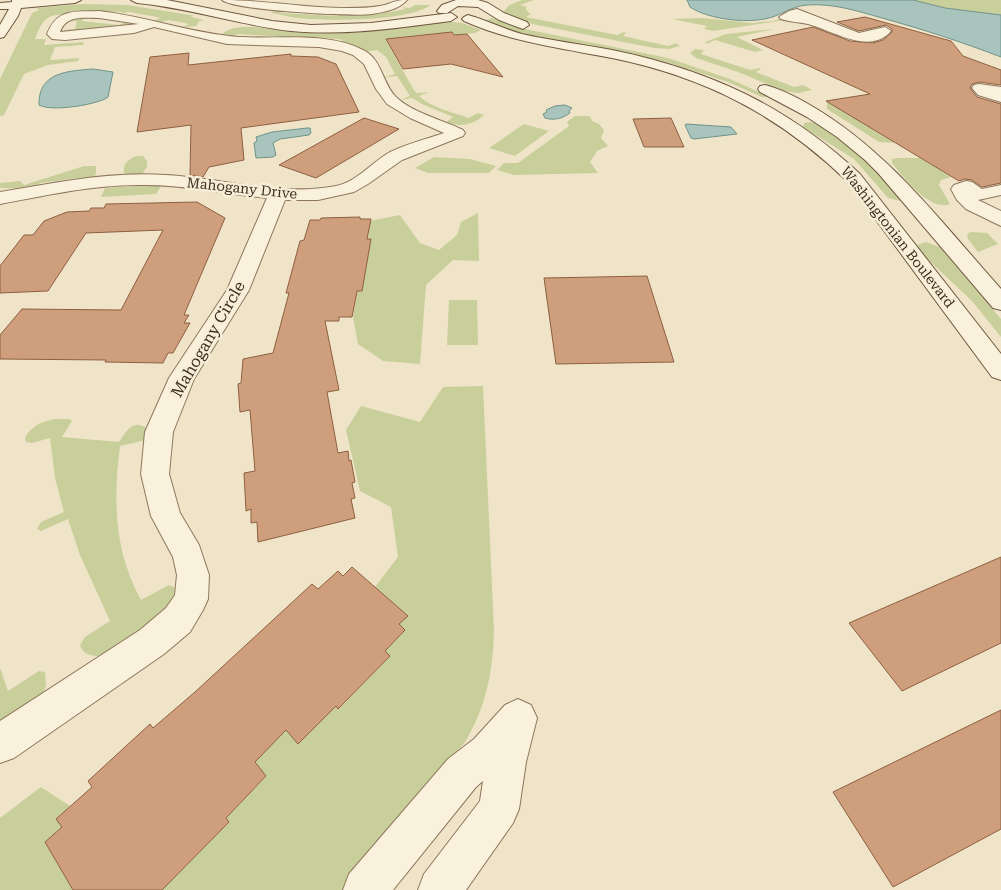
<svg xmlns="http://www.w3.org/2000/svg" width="1001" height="890" font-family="'Roboto Serif',serif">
<rect width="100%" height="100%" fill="#f0e4c8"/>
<g fill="#c9cf9b">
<polygon points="522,0 534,0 520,5 527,7 526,10 531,14 526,17 617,35 624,32 626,33 623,36 668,46 676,43 680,46 669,49 654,48 532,24 505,12 504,11 509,5"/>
<polygon points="913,0 1001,0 1001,15 945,8"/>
<path d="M82,4L128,5L190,15H193L191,17L204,20L198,22L197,26L183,27L189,24L169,20L161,22L154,21L160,18L157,17L129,12L119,14L123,12L76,11L68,12L69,15C64,16 61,15 57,15C43,16 39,29 35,39H46L44,45L84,42L83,45L55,47L50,60L79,58L78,61L48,65L24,74L4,115L0,116V79L32,13L39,10L37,8Z"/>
<path d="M415,5H431C407,22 326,21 297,18C287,17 278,13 270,13L278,9L284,10L280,13L338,16L340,13H343V16C364,15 384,14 405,9L402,7L410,8Z"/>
<polygon points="81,17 84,18 82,21 119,25 126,22 140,25 129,27 129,24 74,30 73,33 62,32 65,30 75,29 77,21 67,21"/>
<polygon points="785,17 785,20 713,31 704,29 707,26 672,19 703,18 752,23 773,21"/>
<polygon points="492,18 525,29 668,58 730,79 770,97 762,97 728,82 666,62 626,52 517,33 481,22"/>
<path d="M440,21L462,23L481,30L475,33L455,35L452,32L399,37L387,42L412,87L416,93L429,92L419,96C432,108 452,112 469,118L478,113L484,115C473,125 462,127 448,123L447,121L453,117L422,104L412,98L400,100L410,96L397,76L384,77L395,74L386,57L377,50L366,52L339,43L343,40L337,39L296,37L293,41L286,37L237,34L232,37L222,34C235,21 272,30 289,31C336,35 393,25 440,21Z"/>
<polygon points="775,29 737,37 763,50 755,52 715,40 707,44 705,42 726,34"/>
<polygon points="695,49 704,50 701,54 750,70 760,68 761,69 756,72 794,87 803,85 812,90 798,93 784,91 738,72 696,58 690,53"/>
<polygon points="827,101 895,143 879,142 827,109"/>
<polygon points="575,116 590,116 592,121 599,124 604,130 601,138 608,146 597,151 590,162 598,173 514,175 497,170 504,163 518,163 569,126 567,122"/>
<path d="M811,122C838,125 883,177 901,198L900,201L888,198L854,159L803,127L804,123Z"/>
<polygon points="524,124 549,131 515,156 489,148"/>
<path d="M137,156H143L147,161V167L142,174L125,175C121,166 127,159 137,156Z"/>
<polygon points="434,157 470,159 496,166 489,173 428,173 415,168"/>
<path d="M898,158H920L951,177L941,180L939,185L950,204C930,212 903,177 892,163V159Z"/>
<polygon points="84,166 96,166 96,175 88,179 77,178 41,183 26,189 0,188 0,183 20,181 24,185"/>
<polygon points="138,186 161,186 156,194 101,197 105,188"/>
<polygon points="478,213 479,261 453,260 426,285 420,364 383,361 358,344 353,317 357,291 362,291 370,221 400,215 420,243 439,250 457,235 461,222"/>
<polygon points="971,232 987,233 998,244 978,252 968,239 967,234"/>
<polygon points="926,242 940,247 1001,319 1001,337 972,301 919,251 917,245"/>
<polygon points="449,300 477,300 478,345 447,345"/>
<path d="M483,386L494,631C493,672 486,707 465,742L344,890H162L228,822L226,818L266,777L254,762L286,730L298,744L336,706L339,709L390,656L385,651L405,630L399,624L407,616L375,587L398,557L391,507L360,491L346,430L361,406L420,422L443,387Z"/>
<path d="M55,419H70L72,421L62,437L119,442C127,430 133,418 148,429L146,440L120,446C113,500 114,551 141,600L169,585L175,588C171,623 128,639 101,656C92,656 83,655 80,645L85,637L110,621L80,555L68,519L41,531L37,529L41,522L64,512L55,478L50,438L32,443L26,442L25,438C31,426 42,421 55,419Z"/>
<polygon points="0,668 8,691 39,671 45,672 46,685 43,694 0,730"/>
<polygon points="41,787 70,806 56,819 62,827 45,842 73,890 0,890 0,818"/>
</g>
<g fill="#a9c4bc" stroke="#6f938a">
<path d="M687,0H913L945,8L1001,15V57C962,42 922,29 882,18C857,11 833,3 807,5C794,6 786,12 775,16C753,25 709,20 690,7Z"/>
<path d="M93,69L113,72L108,97L105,99C92,105 52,112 39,105C38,72 68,71 93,69Z"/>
<path d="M565,105L572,108L569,111L570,113C563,118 555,121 545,118L543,114L547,112L546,110L555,106Z"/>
<polygon points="686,124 731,127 737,134 694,139 691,138 685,125"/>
<polygon points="307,128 310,128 311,133 309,135 280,139 273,143 276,155 273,157 256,158 254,143 257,141 256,137 272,132"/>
</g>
<g fill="#cf9f7d" stroke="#8d5f41">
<polygon points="865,17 951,41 963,56 1001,70 1001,85 979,82 972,84 970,88 977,97 1001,104 1001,183 982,187 972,180 965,179 959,181 826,101 870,94 752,40 813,27 850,41 873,43 883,40 892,32 892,29 886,25 859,31 837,22"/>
<polygon points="452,32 454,35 467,34 503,77 451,64 403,69 386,39"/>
<polygon points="189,53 188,65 291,54 291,56 318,57 336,64 359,112 241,128 244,160 209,167 203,177 190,175 191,125 137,132 150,57"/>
<polygon points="364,118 399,129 316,178 279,165"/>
<polygon points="671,118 684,147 644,147 633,119"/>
<polygon points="197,202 225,218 184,315 189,315 184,323 190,323 173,353 168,353 163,363 105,362 106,360 0,359 0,335 22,309 121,310 163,230 86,233 48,291 0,293 0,266 24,235 33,235 44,221 67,212 89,211 91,208 104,208 106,204"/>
<polygon points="360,217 360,219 371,219 367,239 371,239 362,291 357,291 352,317 339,317 339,321 325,321 339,390 327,392 338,453 348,451 349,461 351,460 355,482 352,483 355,498 351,499 355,518 258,542 257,522 251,523 251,509 246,511 244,473 255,471 250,410 240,412 238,384 241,383 243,359 273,353 289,293 286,293 300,241 304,240 310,220 320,220 321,218"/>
<polygon points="647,276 674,362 556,364 544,278"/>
<polygon points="1001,557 1001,643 902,691 849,623"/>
<polygon points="352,567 408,616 399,624 405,630 385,651 390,656 338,709 336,706 298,744 286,730 255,762 266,776 226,818 229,822 162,890 73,890 45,842 62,827 56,819 92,787 88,781 150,724 153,728 195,692 312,584 318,589 338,571 343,576"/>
<polygon points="1001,710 1001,829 893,887 833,792"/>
</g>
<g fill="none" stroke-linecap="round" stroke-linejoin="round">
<g stroke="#8d765c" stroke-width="2">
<g id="street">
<path d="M222,0C264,0 305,8 346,8C359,8 372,8 385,5C393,2 397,0 407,0C398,10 384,12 372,14C352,17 233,10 222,0Z"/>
<path d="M797,9L859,33L885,27L891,31C870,56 832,30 808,24C799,22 790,22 781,19L779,17L789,11Z"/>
<path d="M99,11C143,16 185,31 229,36C270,41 326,30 363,50C382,59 382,82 395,96C412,113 441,119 463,130L465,133L463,136L402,160L368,184L354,192L318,200H285L249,290L194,379L173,432L169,474L180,513L199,545L209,575L208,599L203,610L190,632L164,654L14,758L0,763V721L140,630L166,608L175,595L177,575L173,557L151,516L141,474L145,432L169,378L227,290L267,198C226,194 186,185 145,185C96,184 48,195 0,204V192C55,183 110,171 166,175C222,178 279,197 336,186C357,182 372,162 390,152C407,144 426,139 444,133L410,118L387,104L376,89L364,64L353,55L342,51L319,47L227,44L154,27L134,33L65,40L52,39L47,34C57,8 75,12 99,11ZM99,18L139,24L60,32C66,15 83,18 99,18Z"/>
<polygon points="979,84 1001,87 1001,102 978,95 972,88 974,85"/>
<polygon points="966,181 972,182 982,189 1001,185 1001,195 978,200 1001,211 1001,226 966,209 957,200 951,189 954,185"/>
<polygon points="518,699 531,705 537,718 526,762 519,809 513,823 466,890 418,890 424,874 480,801 483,781 476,787 393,890 343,890 349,874 448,759 474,739 505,705"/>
</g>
</g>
<g stroke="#6f573f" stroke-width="2">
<g id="secondary">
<polygon points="12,0 81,0 75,3 21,8 18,16 4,37 0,38 0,25 9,9 0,9 0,3 12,2"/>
<path d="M131,0H167L272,21L311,25L371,23L451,13L457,17L451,21C398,28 345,36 291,31C239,25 189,8 137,3Z"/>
<polygon points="456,0 478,0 488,3 504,13 527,22 529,25 523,29 499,20 478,7 458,6 447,13 439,13 437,11 442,5"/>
<path d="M468,15C486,20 504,29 522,34C552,41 582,44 612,50C710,70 787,106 860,174L1001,354V380L992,377L848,182C779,115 705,77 612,58C561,48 511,42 464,21L462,19L464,17Z"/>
<path d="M765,85C781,89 796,97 810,105C888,150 942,223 1001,289V310L993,308L878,173L865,160L837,137L807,117L760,92L758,89L760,86Z"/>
</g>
</g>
<use href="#street" fill="#faf1dc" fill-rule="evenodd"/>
<use href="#secondary" fill="#faf1dc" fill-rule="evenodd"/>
</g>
<g text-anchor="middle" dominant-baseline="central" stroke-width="5" stroke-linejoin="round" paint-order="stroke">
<g font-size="14" fill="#3d2e20" stroke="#f7eed8">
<text transform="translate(242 188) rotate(6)">Mahogany Drive</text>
<text transform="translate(898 237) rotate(52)">Washingtonian Boulevard</text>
</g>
<g font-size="16" fill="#3d2e20" stroke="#f7eed8">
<text transform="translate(208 339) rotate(-60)">Mahogany Circle</text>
</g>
</g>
</svg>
